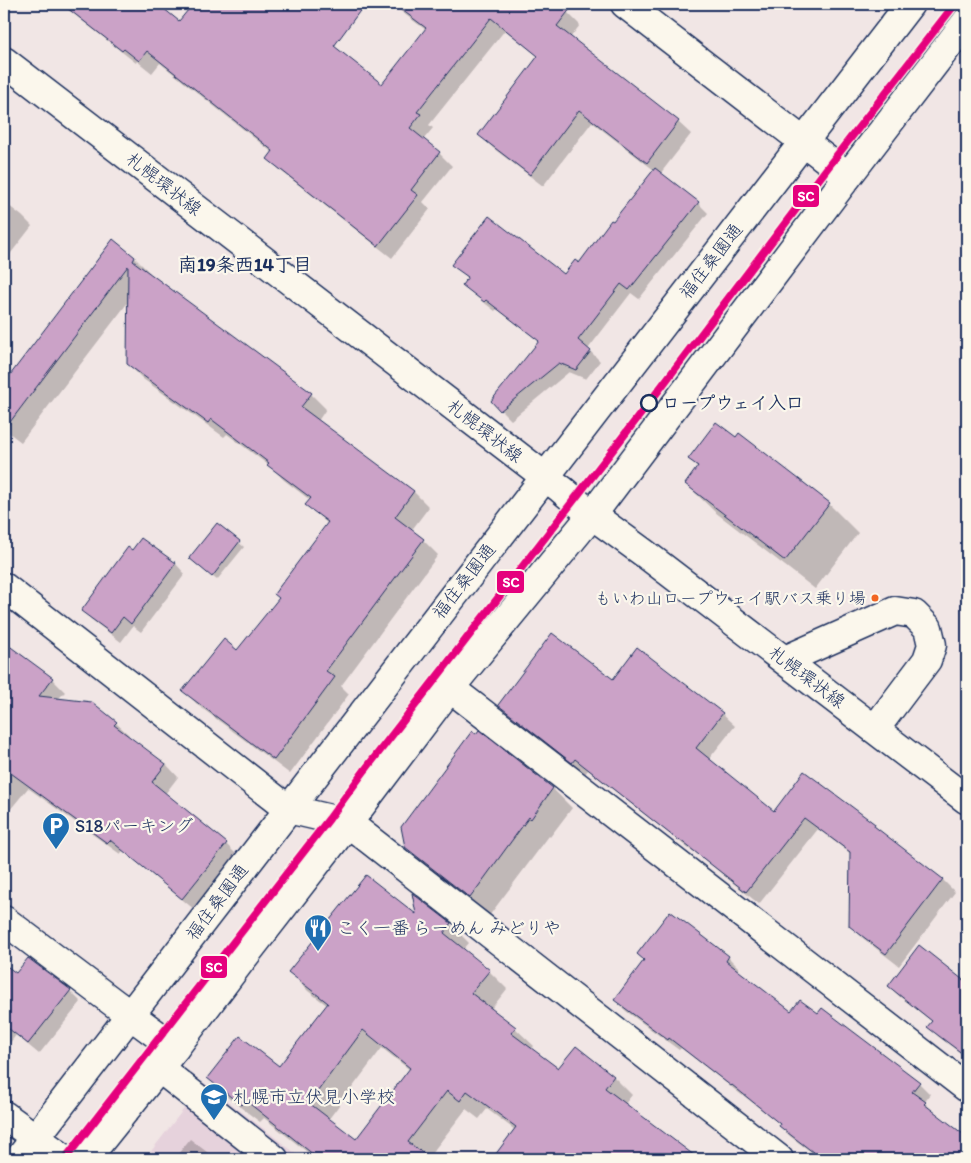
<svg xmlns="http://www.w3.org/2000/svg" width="971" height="1163" font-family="Itim,'Klee One',sans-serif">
<rect width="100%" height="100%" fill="#f1e6e5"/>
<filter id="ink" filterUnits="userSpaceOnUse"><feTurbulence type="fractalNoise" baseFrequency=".02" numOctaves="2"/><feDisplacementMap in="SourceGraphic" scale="10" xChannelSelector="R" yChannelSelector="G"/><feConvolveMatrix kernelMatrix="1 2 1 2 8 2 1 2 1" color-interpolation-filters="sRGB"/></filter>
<g filter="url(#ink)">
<polygon fill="#e6d2dc" points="204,1083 303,1159 145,1159"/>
<g fill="#0003" fill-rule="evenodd">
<polygon points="61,4 156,4 179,23 194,4 264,4 316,45 382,86 426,30 391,4 556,4 567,12 580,25 570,38 678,122 691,134 660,174 698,203 708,213 639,299 631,293 588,349 600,361 586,379 569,372 511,420 492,401 540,342 497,309 495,311 473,294 464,285 468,278 453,264 564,276 579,265 654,170 592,122 543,186 493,148 480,135 539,57 505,30 429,125 433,128 423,140 439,153 452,166 423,202 430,209 392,258 281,171 268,158 273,153 160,63 152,73 137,61 136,63"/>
<polygon points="4,202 22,216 32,226 4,262"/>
<polygon points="113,241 135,258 150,273 149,274 311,394 326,409 318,421 414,492 429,507 411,531 423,540 438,555 341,686 349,694 290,774 199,706 184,691 237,652 280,599 328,524 307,505 310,500 284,480 271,467 227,434 224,437 143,379 128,364 129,301 21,442 4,429 4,385"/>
<polygon points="689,458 829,504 858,533 815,589 715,512 686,484 698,468"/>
<polygon points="217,524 244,547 217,580 195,563"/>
<polygon points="141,540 176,564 185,574 141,632 133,626 121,642 92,620 82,611 132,552"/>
<polygon points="967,590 967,607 960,599"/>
<polygon points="5,644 52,679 65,692 58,699 91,703 116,723 129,735 128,737 166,764 178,777 165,794 226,844 239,857 195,910 123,851 120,854 28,788 5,816 4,815 4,646"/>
<polygon points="613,680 722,714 735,726 708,760 774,813 874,825 882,833 943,880 955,892 899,966 864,939 851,926 851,854 818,829 759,904 694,851 693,852 588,770 585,774 512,717 499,705"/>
<polygon points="479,732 553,789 572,808 550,837 549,836 489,916 426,866 406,847"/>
<path d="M414,896L450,924L469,943L463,950L489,971L507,989L491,1009L515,1028L534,1046L531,1050L559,1070L576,1048L614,1077L632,1095L624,1105L697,1159H493L515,1130L487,1109L479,1119L466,1109L428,1158L429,1159H316L264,1118L260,1122L227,1097L209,1078L279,1068L328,1006L308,991L290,972L418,918ZM382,1048L410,1070L356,1141L328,1120Z"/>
<polygon points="728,957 739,968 737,971 792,1013 919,1083 930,1094 924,1102 936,1114 935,1115 967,1139 967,1159 821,1159 791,1137 780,1126 781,1125 743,1095 743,1096 681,1048 679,1050 626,1011 615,1000"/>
<polygon points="4,965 16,975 70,991 81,1002 39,1054 16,1035 4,1051"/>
<polygon points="967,976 967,1058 939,1037 929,1027 933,1022 899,996 889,986 963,981"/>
<polygon points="190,1139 216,1159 174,1159"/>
</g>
<g fill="#cba2c7" stroke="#1b2f5e" fill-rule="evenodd">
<polygon points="62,4 158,4 179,21 193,4 365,4 334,46 382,84 426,28 394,4 574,4 557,26 679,121 647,163 579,110 530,175 478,135 538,56 491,18 417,112 421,114 410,128 440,152 411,190 418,195 378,246 267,159 273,151 147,51 139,61 124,49 122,51"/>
<polygon points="655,168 699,202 629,290 621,284 578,340 591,351 576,370 559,363 500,411 491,401 539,341 486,300 484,302 462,285 468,277 451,265 489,216 564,274 575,260 579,263 611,220 613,221"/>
<polygon points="113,239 135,257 133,261 312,393 301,407 414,491 395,517 424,539 326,671 335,677 274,760 182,691 224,639 237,650 279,598 274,594 328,522 305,505 311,498 267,465 269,463 211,419 208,423 127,364 128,266 4,430 4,383"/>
<polygon points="716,422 736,437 739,433 830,503 785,561 685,484 698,466 688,459"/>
<polygon points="217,523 240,541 212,577 189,558"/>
<polygon points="141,538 176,563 131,624 123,617 111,633 81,611 128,547 132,550"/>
<polygon points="552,633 613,679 637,647 723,713 696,748 774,811 804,771 875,824 874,826 943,879 886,954 849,926 850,852 804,818 746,892 680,840 679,841 575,759 572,763 498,705"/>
<polygon points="4,642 53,678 39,696 92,702 117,722 114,725 166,764 152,782 227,843 182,899 110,840 107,843 4,768"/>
<polygon points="479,730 553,788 531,819 529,817 470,898 405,847 401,827 472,731 476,734"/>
<path d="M366,875L416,914L412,893L451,923L444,933L490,970L471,993L516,1027L511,1033L558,1068L576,1046L614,1076L605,1088L699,1159H492L516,1127L467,1091L460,1101L447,1091L408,1142L431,1159H319L245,1100L241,1105L207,1078L240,1036L279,1066L328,1003L288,972ZM363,1030L410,1068L356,1139L309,1103Z"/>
<polygon points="670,911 729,956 726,961 791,1011 800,1000 818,1013 822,1008 920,1082 912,1092 926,1102 924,1104 967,1137 967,1159 822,1159 779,1126 780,1124 732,1085 731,1086 669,1038 668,1040 614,1000 644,960 637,954"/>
<polygon points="919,945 967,983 967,1057 927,1027 932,1021 888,986"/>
<polygon points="28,958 71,990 28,1044 4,1025 4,964 16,973"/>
</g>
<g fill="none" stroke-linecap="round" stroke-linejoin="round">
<g stroke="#1b2f5e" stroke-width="31">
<g id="minor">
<polyline points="625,4 848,176"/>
<polyline points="4,587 288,809 348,823 779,1159"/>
<polyline points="785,660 895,611 914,614 928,628 932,645 927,660 875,729"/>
<polyline points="450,688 967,1088"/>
<polyline points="4,920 114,1003 175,1048"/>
<polyline points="159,1068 274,1159"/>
<polyline points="4,1115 65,1159"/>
<polyline points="19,1159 910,4"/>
<polyline points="86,1159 175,1048 240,962 348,823 450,688 592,515 848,176 967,21"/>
</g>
</g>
<g stroke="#1b2f5e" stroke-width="31">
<polyline id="major" points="4,61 561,489 592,515 644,553 967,800"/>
</g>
<use href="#minor" stroke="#fbf7ec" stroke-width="28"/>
<use href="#major" stroke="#fbf7ec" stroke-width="28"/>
<g stroke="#fbf7ec" stroke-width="11">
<polyline id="tram-1" points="65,1159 329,819 365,770 649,403 831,163 955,4"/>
</g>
<use href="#tram-1" stroke="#e5007d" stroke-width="8"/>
</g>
</g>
<defs>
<g id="parking-pin" transform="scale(1.4375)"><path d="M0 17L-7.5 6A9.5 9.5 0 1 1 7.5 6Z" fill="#1f6fb2" stroke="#fbf7ec"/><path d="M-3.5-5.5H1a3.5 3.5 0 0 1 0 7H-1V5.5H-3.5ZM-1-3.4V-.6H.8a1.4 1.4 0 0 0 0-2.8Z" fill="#fff"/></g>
<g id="restaurant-pin" transform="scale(1.4375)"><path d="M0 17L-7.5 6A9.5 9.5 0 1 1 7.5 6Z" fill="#1f6fb2" stroke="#fbf7ec"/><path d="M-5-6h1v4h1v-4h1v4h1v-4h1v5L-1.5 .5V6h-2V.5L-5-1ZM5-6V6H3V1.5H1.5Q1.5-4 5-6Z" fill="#fff"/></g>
<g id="school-pin" transform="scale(1.4375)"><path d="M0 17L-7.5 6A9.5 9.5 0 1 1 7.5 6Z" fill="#1f6fb2" stroke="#fbf7ec"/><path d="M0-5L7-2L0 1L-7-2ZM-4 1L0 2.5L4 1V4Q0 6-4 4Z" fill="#fff"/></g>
</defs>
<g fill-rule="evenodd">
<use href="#parking-pin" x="56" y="826"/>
<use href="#restaurant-pin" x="318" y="928"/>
<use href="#school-pin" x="214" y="1097"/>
</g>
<circle fill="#fbf7ec" stroke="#1b2f5e" stroke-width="2.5" cx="649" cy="403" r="8"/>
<circle fill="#f26522" stroke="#fbf7ec" stroke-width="2" cx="875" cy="598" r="4.5"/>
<g text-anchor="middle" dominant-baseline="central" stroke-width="4.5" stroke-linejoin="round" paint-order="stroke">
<g font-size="17" fill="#1b2f5e" stroke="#fbf7ec" text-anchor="end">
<text x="866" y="598">もいわ山ロープウェイ駅バス乗り場</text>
</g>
<g font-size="18" fill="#1b2f5e" stroke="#fbf7ec">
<text transform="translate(164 184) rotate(38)">札幌環状線</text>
<text transform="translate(711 261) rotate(-52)">福住桑園通</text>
<text transform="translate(485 431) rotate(38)">札幌環状線</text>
<text transform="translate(464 581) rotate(-52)">福住桑園通</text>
<text transform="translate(807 677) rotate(37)">札幌環状線</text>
<text transform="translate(217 902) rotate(-53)">福住桑園通</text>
</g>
<g font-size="18" font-weight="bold" fill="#1b2f5e" stroke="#fbf7ec" text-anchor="start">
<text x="662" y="403">ロープウェイ入口</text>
</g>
<g font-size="18" fill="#1b2f5e" stroke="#fbf7ec" text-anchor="start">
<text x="75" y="826">S18パーキング</text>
<text x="337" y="928">こく一番 らーめん みどりや</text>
<text x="233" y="1097">札幌市立伏見小学校</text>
</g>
<g font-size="19" font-weight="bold" fill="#1b2f5e" stroke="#fbf7ec">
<text x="245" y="264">南19条西14丁目</text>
</g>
</g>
<g stroke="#fbf7ec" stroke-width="2">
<rect x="792" y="184" width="28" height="24" rx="5" fill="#e5007d"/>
<rect x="496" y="570" width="29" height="24" rx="5" fill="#e5007d"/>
<rect x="200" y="955" width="28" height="24" rx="5" fill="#e5007d"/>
</g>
<g font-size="14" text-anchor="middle" font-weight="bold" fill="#fff">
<text x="806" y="201">SC</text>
<text x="511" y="587">SC</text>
<text x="214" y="972">SC</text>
</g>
<rect width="971" height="1163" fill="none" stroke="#fbf7ec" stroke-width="20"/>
<rect x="10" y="10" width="951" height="1143" fill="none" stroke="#1b2f5e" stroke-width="2" filter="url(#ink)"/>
</svg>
